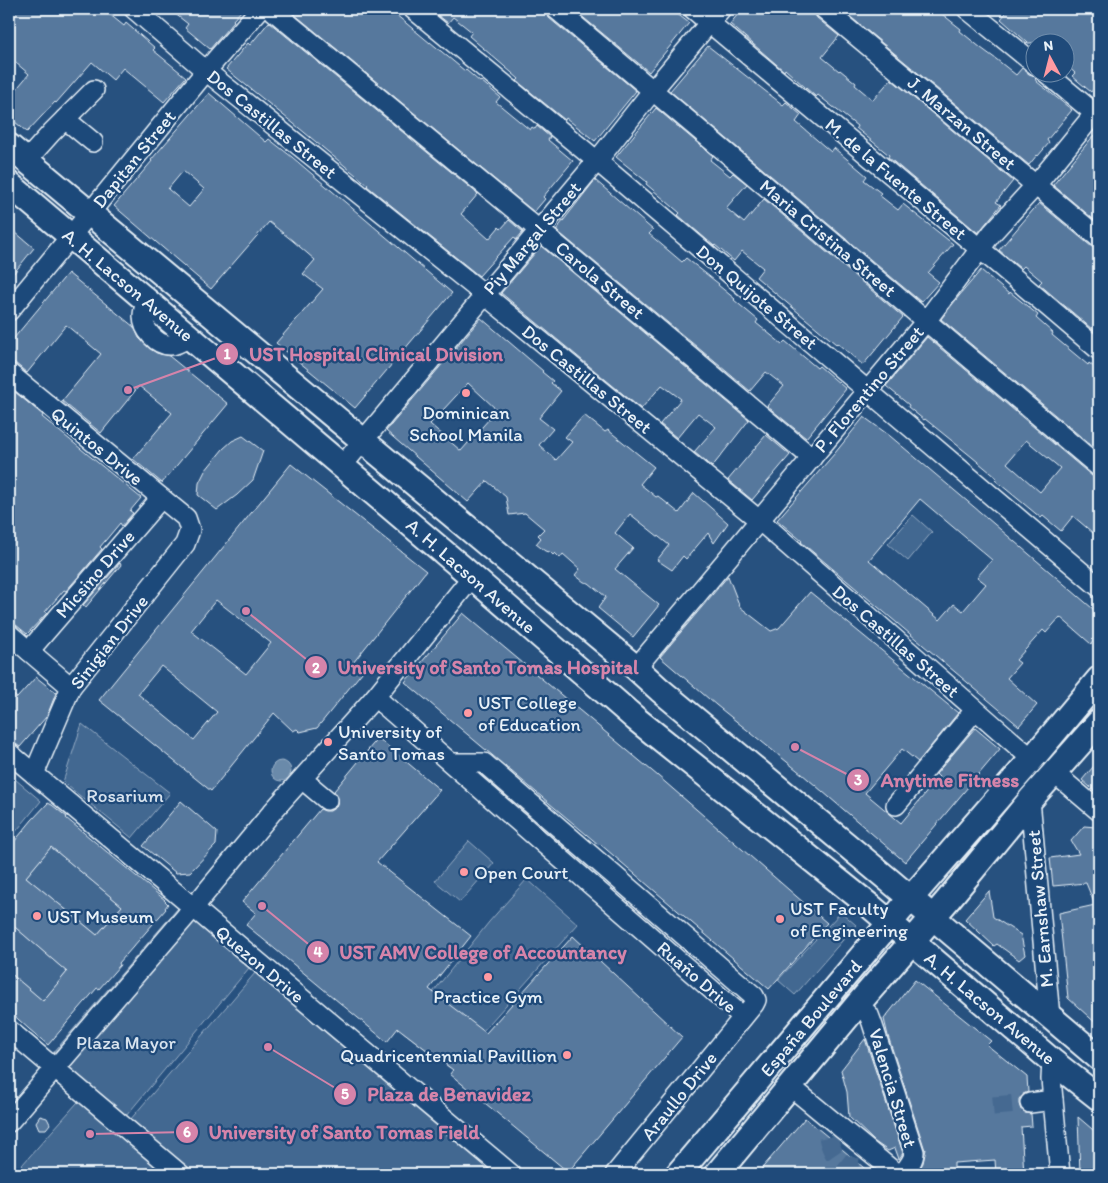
<svg xmlns="http://www.w3.org/2000/svg" width="1108" height="1183" font-family="Itim,sans-serif">
<rect width="100%" height="100%" fill="#27517f"/>
<filter id="ink" filterUnits="userSpaceOnUse"><feTurbulence type="fractalNoise" baseFrequency=".02" numOctaves="2"/><feDisplacementMap in="SourceGraphic" scale="10" xChannelSelector="R" yChannelSelector="G"/><feConvolveMatrix kernelMatrix="1 2 1 2 8 2 1 2 1" color-interpolation-filters="sRGB"/></filter>
<g filter="url(#ink)">
<g fill="#436891" stroke="#96acc4">
<polygon points="913,515 932,532 908,561 888,544"/>
<polygon points="82,724 170,793 132,838 63,782"/>
<polygon points="9,774 41,801 9,840"/>
<polygon points="469,841 494,863 460,902 435,881"/>
<polygon points="51,847 122,906 97,935 26,877"/>
<polygon points="527,879 578,924 450,1068 402,1031 489,922"/>
<polygon points="178,908 249,968 126,1116 53,1053"/>
<polygon points="841,912 856,925 795,995 778,980"/>
<polygon points="9,922 67,972 43,1001 9,972"/>
<polygon points="255,973 494,1174 195,1174 130,1120"/>
<polygon points="85,1094 178,1174 14,1174"/>
</g>
<circle fill="#6b8aaa" stroke="#9db3c9" cx="281" cy="771" r="10"/>
<g fill="#57789d" stroke="#e8f1f8" fill-rule="evenodd">
<polygon points="9,9 103,9 124,26 126,23 155,48 153,50 186,77 164,102 123,68 113,80 92,62 56,103 55,102 27,132 9,117 9,98 29,74 9,57"/>
<polygon points="169,9 243,9 233,20 234,21 210,49 185,28 188,24"/>
<polygon points="288,9 389,9 430,43 430,42 465,71 466,70 480,82 481,81 500,97 496,102 530,130 532,127 535,129 537,126 550,137 548,140 573,161 543,197 545,199 534,212"/>
<polygon points="430,9 545,9 546,13 549,18 636,91 595,141 566,118 565,120 517,81 519,79 469,36 472,32 453,17 448,23"/>
<polygon points="573,9 671,9 689,23 649,72"/>
<polygon points="742,9 813,9 814,13 817,18 839,36 822,57 839,71 840,70 856,83 855,85 873,100 891,79 1013,181 996,202 1001,205 978,233 888,157 889,155 856,128 857,126 818,95 816,97 785,69 784,71 730,24"/>
<polygon points="841,9 947,9 942,14 961,29 960,31 981,48 996,59 1016,75 1022,68 1029,74 1035,76 1036,81 1072,110 1047,140 1049,143 1038,156 1037,155 1029,165"/>
<polygon points="1009,9 1099,9 1099,82 1091,92 1072,76 1075,73 1066,65 1066,42 1028,43 1001,19"/>
<polygon points="269,22 478,194 461,214 489,239 499,227 501,229 509,220 523,232 516,240 514,237 479,276 367,186 368,185 299,128 226,69 248,43 250,45"/>
<polygon points="708,46 783,105 786,102 801,115 796,122 831,152 834,148 867,176 864,180 881,193 879,195 898,210 903,204 953,244 928,273 939,282 921,302 670,91"/>
<path d="M209,93L266,142L269,139L292,157L452,293L355,408L276,343L323,289L303,274L315,260L293,241L269,222L211,289L114,206L152,161L151,160ZM183,171L204,189L189,207L168,189Z"/>
<polygon points="656,108 713,156 710,160 730,176 733,173 747,184 726,208 744,223 764,199 903,317 863,365 837,343 836,344 756,277 763,268 742,251 734,261 715,245 714,246 678,215 680,213 646,184 647,182 616,157"/>
<polygon points="1099,129 1099,224 1053,185"/>
<polygon points="595,180 653,230 649,234 682,262 686,258 719,284 718,285 735,299 734,300 758,320 756,323 782,344 785,341 817,368 819,366 846,389 806,438 767,406 784,386 766,372 750,391 556,230"/>
<polygon points="1039,203 1092,247 1099,249 1099,335 1039,284 1042,281 1024,266 1021,269 999,250"/>
<polygon points="9,227 34,248 9,279"/>
<polygon points="541,246 749,420 712,467 694,452 716,427 698,413 677,438 660,424 681,399 662,385 641,409 501,293"/>
<polygon points="981,270 1009,294 1010,292 1038,315 1036,318 1053,333 1052,335 1088,365 1089,363 1099,371 1099,452 941,319 959,296"/>
<polygon points="68,273 134,327 139,338 149,348 157,353 169,356 228,404 162,483 133,459 172,413 139,386 101,433 62,401 101,354 66,325 27,373 9,358 9,344"/>
<path d="M481,318L543,371L542,372L553,381L551,383L561,391L539,418L553,429L539,445L556,460L572,442L565,437L584,415L605,432L608,430L654,467L640,484L656,497L658,496L679,513L694,493L728,523L714,543L708,533L686,559L683,556L672,570L657,560L669,545L630,514L615,533L633,548L615,569L659,605L633,637L598,608L606,597L589,583L584,582L575,575L580,569L563,554L560,558L555,553L553,555L550,552L545,551L536,544L541,538L538,535L544,529L525,513L509,515L506,497L487,481L468,502L386,431ZM468,383L497,410L461,451L430,424Z"/>
<path d="M927,337L1092,476L1099,478V526L1093,533L1073,516L1061,531L1043,516L1041,518L995,480L997,478L972,457L925,419L924,420L908,407L909,405L886,386ZM1026,440L1060,468L1040,492L1007,463Z"/>
<polygon points="9,387 43,415 42,417 141,498 130,511 133,513 122,526 120,523 100,547 102,549 66,591 64,590 45,612 47,613 27,634 16,625 9,623"/>
<path d="M864,417L890,436L980,512L1099,614V634L1091,644L1060,617L1046,633L1043,630L1016,660L1020,663L1007,678L1037,705L1019,726L801,542L802,541L777,520L835,453ZM920,499L992,560L977,577L986,584L963,611L954,604L940,620L869,560Z"/>
<polygon points="766,435 790,455 752,500 728,480"/>
<polygon points="243,436 263,451 253,480 237,495 217,510 198,495 199,483 205,471 223,449 232,441"/>
<path d="M291,464L426,571L353,663L363,671L317,728L300,732L297,729L293,731L274,713L211,791L99,700ZM216,600L271,643L246,674L191,631ZM161,666L217,712L194,740L138,694Z"/>
<polygon points="120,563 121,565 86,607 83,605"/>
<polygon points="728,576 740,607 771,631 779,628 810,592 958,713 918,762 902,749 865,793 901,823 939,777 936,774 975,728 1000,749 905,862 802,774 716,705 660,657"/>
<polygon points="463,613 658,776 827,923 769,989 600,844 599,845 405,682"/>
<polygon points="36,677 56,693 47,716 20,747 9,739 9,691 17,698"/>
<polygon points="378,738 440,790 377,862 471,936 429,989 486,1033 573,936 682,1037 568,1172 450,1074 453,1070 398,1028 387,1042 246,925 256,913 242,902 320,809 325,811 330,811 336,807 338,801 338,797 334,791"/>
<polygon points="1099,760 1099,795 1082,780"/>
<polygon points="181,801 217,832 216,845 190,872 176,873 143,846"/>
<path d="M48,803L52,805L67,817L66,818L165,900H164L168,904L165,908L166,909L119,963L120,965L99,989L97,988L48,1045L29,1029L9,1011V972L43,1001L67,972L9,922V848L32,820ZM51,847L122,906L97,935L26,877Z"/>
<polygon points="1084,826 1096,827 1099,833 1099,1026 1068,998 1059,913 1095,905 1086,883 1053,886 1050,858 1079,854 1071,841"/>
<polygon points="989,891 993,917 1021,935 1025,955 1019,960 997,944 994,946 965,919"/>
<polygon points="915,980 991,1041 987,1045 1027,1077 1028,1092 1023,1094 1019,1099 1019,1104 1021,1110 1025,1113 1031,1114 1032,1126 1021,1127 1024,1174 996,1174 995,1160 954,1163 954,1174 916,1174 923,1163 926,1149 925,1150 888,1036 884,1019"/>
<polygon points="865,1039 903,1153 899,1159 895,1148 888,1151 875,1142 849,1117 847,1092 841,1070"/>
<polygon points="40,1116 47,1118 50,1124 46,1129 39,1129 36,1122"/>
<polygon points="1078,1117 1099,1135 1099,1174 1080,1174"/>
<polygon points="805,1118 828,1137 871,1174 757,1174"/>
</g>
<g fill="none" stroke-linecap="round" stroke-linejoin="round">
<g stroke="#446991" stroke-width="19" stroke-dasharray="19 9" stroke-linecap="butt">
<polyline points="993,1106 1030,1103"/>
<path d="M828,1137C832,1157 843,1168 864,1168"/>
</g>
<g stroke="#e8f1f8" stroke-width="22">
<g id="minor">
<polyline points="134,9 206,71 485,295 759,520 1032,759"/>
<polyline points="271,9 539,230 812,458"/>
<polyline points="413,9 597,161 1099,587"/>
<polyline points="556,9 1099,467"/>
<polyline points="693,9 998,264 1099,350"/>
<polyline points="824,9 1099,238"/>
<polyline points="967,9 1036,65"/>
<polyline points="1045,72 1099,117"/>
<polyline points="65,119 93,142"/>
<polyline points="26,161 52,132 94,90"/>
<path d="M146,301C145,306 143,311 143,316C143,330 157,346 171,345C178,345 184,340 189,337"/>
<polyline points="9,311 89,214 206,71 260,9"/>
<polyline points="9,373 186,518 190,530 185,544 71,687 34,774"/>
<polyline points="342,466 597,161 653,90 721,9"/>
<polyline points="9,634 71,687"/>
<polyline points="29,651 161,498"/>
<polyline points="636,668 926,321 992,233 1036,185 1099,108"/>
<polyline points="375,697 743,1017"/>
<polyline points="9,753 511,1174"/>
<polyline points="452,763 484,763 754,996 756,1000 754,1004 615,1174"/>
<polyline points="1053,772 1099,811"/>
<polyline points="302,779 327,800"/>
<polyline points="1030,800 1050,1017"/>
<polyline points="896,805 975,710"/>
<path d="M858,1004L869,1015L872,1023L914,1152C914,1161 907,1168 902,1174"/>
<polyline points="9,1030 180,1174"/>
<polyline points="1052,1061 1051,1079 1060,1174"/>
<polyline points="790,1086 897,1174"/>
<polyline points="1030,1103 1053,1100"/>
<polyline points="9,1122 193,908 273,811 375,697 472,577"/>
</g>
</g>
<g stroke="#e8f1f8" stroke-width="28">
<g id="major">
<polyline points="9,146 636,668 660,690 890,881 1099,1058"/>
<polyline points="9,184 460,566 636,719 870,906 1052,1061 1099,1098"/>
<polyline points="678,1174 910,899 1032,759 1099,679"/>
<polyline points="717,1174 858,1004 947,901 1030,800 1099,722"/>
</g>
</g>
<use href="#minor" stroke="#1f4a7a" stroke-width="19"/>
<use href="#major" stroke="#1f4a7a" stroke-width="24"/>
</g>
</g>
<g fill="#ff9aa2" stroke="#1f4a7a" stroke-width="2">
<circle cx="466" cy="393" r="5"/>
<circle cx="468" cy="713" r="5"/>
<circle cx="328" cy="742" r="5"/>
<circle cx="464" cy="872" r="5"/>
<circle cx="37" cy="916" r="5"/>
<circle cx="780" cy="919" r="5"/>
<circle cx="488" cy="977" r="5"/>
<circle cx="567" cy="1055" r="5"/>
</g>
<g text-anchor="middle" dominant-baseline="central" stroke-width="4.5" stroke-linejoin="round" paint-order="stroke">
<g font-size="19" fill="#e8f1f8" stroke="#1f4a7a">
<text transform="translate(962 123) rotate(40)">J. Marzan Street</text>
<text transform="translate(272 124) rotate(39)">Dos Castillas Street</text>
<text transform="translate(134 159) rotate(-51)">Dapitan Street</text>
<text transform="translate(896 179) rotate(40)">M. de la Fuente Street</text>
<text transform="translate(532 238) rotate(-50)">Piy Margal Street</text>
<text transform="translate(828 238) rotate(40)">Maria Cristina Street</text>
<text transform="translate(600 280) rotate(40)">Carola Street</text>
<text transform="translate(128 285) rotate(40)">A. H. Lacson Avenue</text>
<text transform="translate(757 297) rotate(40)">Don Quijote Street</text>
<text transform="translate(587 379) rotate(39)">Dos Castillas Street</text>
<text transform="translate(869 389) rotate(-50)">P. Florentino Street</text>
<text transform="translate(97 446) rotate(39)">Quintos Drive</text>
<text transform="translate(95 574) rotate(-49)">Micsino Drive</text>
<text transform="translate(471 576) rotate(41)">A. H. Lacson Avenue</text>
<text transform="translate(896 641) rotate(41)">Dos Castillas Street</text>
<text transform="translate(109 642) rotate(-52)">Sinigian Drive</text>
<text transform="translate(1040 909) rotate(-95)">M. Earnshaw Street</text>
<text transform="translate(260 964) rotate(40)">Quezon Drive</text>
<text transform="translate(697 977) rotate(41)">Ruaño Drive</text>
<text transform="translate(990 1008) rotate(40)">A. H. Lacson Avenue</text>
<text transform="translate(811 1018) rotate(-50)">España Boulevard</text>
<text transform="translate(893 1088) rotate(73)">Valencia Street</text>
<text transform="translate(679 1096) rotate(-51)">Araullo Drive</text>
</g>
<g font-size="19" fill="#e8f1f8" stroke="#1f4a7a" text-anchor="start">
<text x="466" y="412" text-anchor="middle">Dominican<tspan x="466" dy="22">School Manila</tspan></text>
<text x="478" y="702">UST College<tspan x="478" dy="22">of Education</tspan></text>
<text x="338" y="731">University of<tspan x="338" dy="22">Santo Tomas</tspan></text>
<text x="474" y="872">Open Court</text>
<text x="790" y="908">UST Faculty<tspan x="790" dy="22">of Engineering</tspan></text>
<text x="47" y="916">UST Museum</text>
<text x="488" y="996" text-anchor="middle">Practice Gym</text>
<text x="557" y="1055" text-anchor="end">Quadricentennial Pavillion</text>
</g>
<g font-size="19" fill="#d8e3ee" stroke="#1f4a7a">
<text x="125" y="795">Rosarium</text>
<text x="126" y="1042">Plaza Mayor</text>
</g>
</g>
<path fill="none" stroke="#d584aa" stroke-width="2" d="M128 390L227 354M246 611L316 667M795 747L858 780M262 906L318 952M268 1047L345 1094M90 1134L187 1132"/>
<g fill="#d584aa" stroke="#1f4a7a" stroke-width="2">
<circle cx="128" cy="390" r="5"/>
<circle cx="246" cy="611" r="5"/>
<circle cx="795" cy="747" r="5"/>
<circle cx="262" cy="906" r="5"/>
<circle cx="268" cy="1047" r="5"/>
<circle cx="90" cy="1134" r="5"/>
<circle cx="227" cy="354" r="12"/>
<circle cx="316" cy="667" r="12"/>
<circle cx="858" cy="780" r="12"/>
<circle cx="318" cy="952" r="12"/>
<circle cx="345" cy="1094" r="12"/>
<circle cx="187" cy="1132" r="12"/>
</g>
<g font-size="15" text-anchor="middle" font-weight="bold" fill="#fff">
<text x="227" y="359">1</text>
<text x="316" y="673">2</text>
<text x="858" y="785">3</text>
<text x="318" y="957">4</text>
<text x="345" y="1099">5</text>
<text x="187" y="1137">6</text>
</g>
<g font-size="20" text-anchor="middle" font-weight="bold" fill="#d584aa" stroke="#1f4a7a" stroke-width="4.5" stroke-linejoin="round" paint-order="stroke">
<text x="376" y="361">UST Hospital Clinical Division</text>
<text x="488" y="674">University of Santo Tomas Hospital</text>
<text x="950" y="787">Anytime Fitness</text>
<text x="483" y="959">UST AMV College of Accountancy</text>
<text x="449" y="1101">Plaza de Benavidez</text>
<text x="344" y="1139">University of Santo Tomas Field</text>
</g>
<rect width="1108" height="1183" fill="none" stroke="#1f4a7a" stroke-width="30"/>
<rect x="15" y="15" width="1078" height="1153" fill="none" stroke="#e8f1f8" stroke-width="2" filter="url(#ink)"/>
<g transform="translate(1050 58) rotate(353)"><circle r="24" fill="#1f4a7a" stroke="#6f8dac"/>
<path d="M0-4L9 19L0 12L-9 19Z" fill="#ff9aa2"/>
<text y="-8" font-size="14" font-weight="bold" text-anchor="middle" fill="#e8f1f8">N</text>
</g>
</svg>
